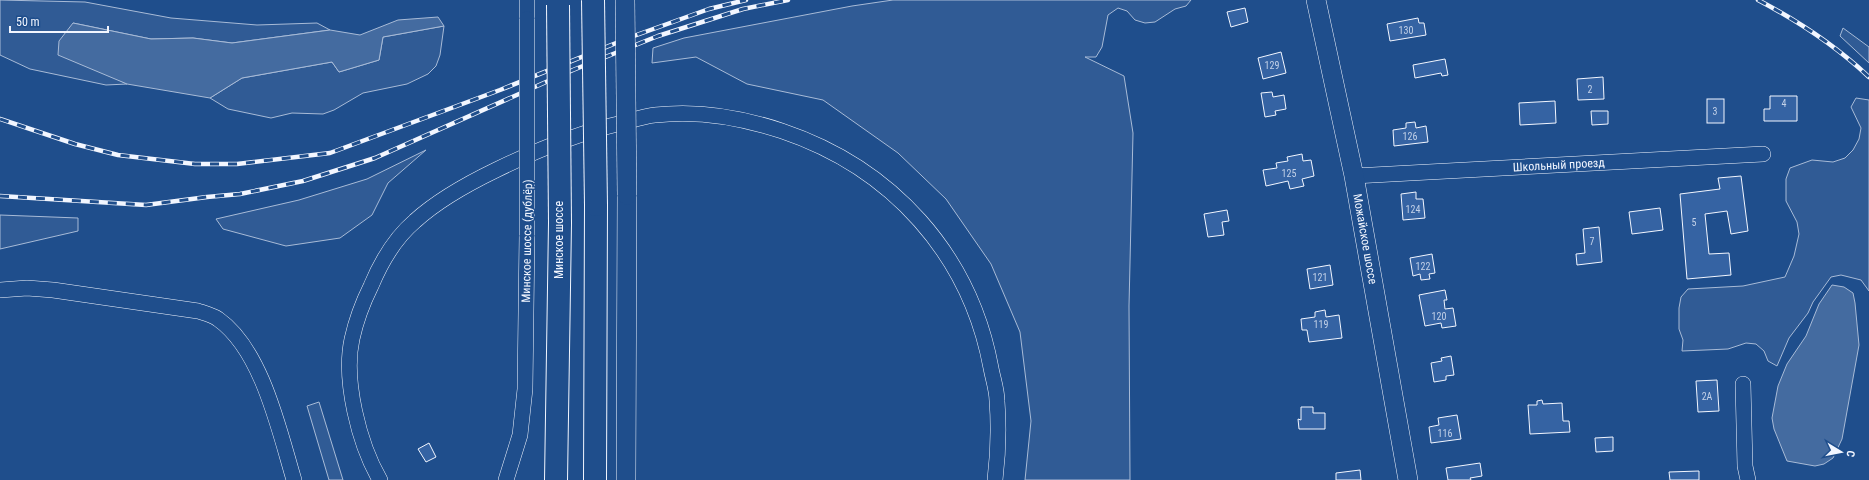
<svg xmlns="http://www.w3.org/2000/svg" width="1869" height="480" font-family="'Roboto Condensed',sans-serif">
<rect width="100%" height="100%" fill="#1f4e8c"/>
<g fill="#305b95" stroke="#a8bbd7">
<polygon points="0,0 85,2 171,18 257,25 317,23 330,30 232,43 193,38 151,39 73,23 99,70 127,84 106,85 30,69 0,55"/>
<polygon points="893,0 1191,0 1186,6 1175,9 1155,22 1145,23 1135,20 1127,11 1118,8 1108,15 1102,47 1096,57 1085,57 1124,76 1133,133 1129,306 1130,480 1025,480 1031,421 1020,332 991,264 946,199 898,153 823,100 747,84 696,57 652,63 653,48 684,38 852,6"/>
<polygon points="444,26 440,55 436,66 428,74 407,84 363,93 334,110 323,114 292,113 271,118 228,109 210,98 242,78 332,62 339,72 379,60 383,37"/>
<polygon points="1843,28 1869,47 1869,63 1840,36"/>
<polygon points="1856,98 1869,100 1869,291 1861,280 1841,275 1831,277 1813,302 1808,313 1789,338 1777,366 1768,361 1764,351 1756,344 1746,343 1728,349 1682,351 1683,340 1679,329 1679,308 1681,297 1688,289 1743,286 1785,277 1794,256 1799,234 1797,222 1786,201 1786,179 1790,168 1812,160 1833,162 1845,158 1853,150 1859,139 1861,128 1851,107"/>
<polygon points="426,150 388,183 372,215 340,238 286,246 223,229 216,219 299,200 367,179"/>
<polygon points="0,215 78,218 78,231 0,249"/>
<polygon points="319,402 343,480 329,480 307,406"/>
</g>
<g fill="#446ba0" stroke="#a8bbd7">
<polygon points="438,17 444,26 383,37 379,60 339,72 332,62 242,78 210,98 127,84 58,55 59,41 73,23 151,39 193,38 232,43 330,30 360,35 398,20"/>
<polygon points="1832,285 1844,287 1853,293 1855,303 1859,345 1842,439 1833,458 1824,464 1815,466 1787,461 1774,429 1772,418 1778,386 1787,364 1806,336 1819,304"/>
</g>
<g fill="#3563a3" stroke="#f2f6ff">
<polygon points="1245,8 1248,22 1231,27 1227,12"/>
<polygon points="1418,18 1419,23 1424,23 1426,35 1390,41 1387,24"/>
<polygon points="1281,52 1286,73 1263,79 1258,58"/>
<polygon points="1445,59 1448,75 1442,76 1441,73 1415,78 1413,65"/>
<polygon points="1603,77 1604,99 1578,100 1577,79"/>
<polygon points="1272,92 1273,97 1284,95 1286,109 1275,111 1276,115 1265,117 1261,93"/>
<polygon points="1770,96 1797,96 1797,121 1764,121 1764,109 1770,109"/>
<rect x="1707" y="99" width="17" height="24"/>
<polygon points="1555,101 1556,123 1520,125 1519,103"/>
<polygon points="1591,111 1608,111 1608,124 1592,125"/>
<polygon points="1415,122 1416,128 1426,126 1428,142 1394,146 1393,130 1406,128 1406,123"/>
<polygon points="1302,154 1303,161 1311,160 1314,176 1302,179 1304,186 1290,189 1288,181 1266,186 1263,170 1277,168 1276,163 1288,161 1287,157"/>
<polygon points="1741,176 1748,231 1731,234 1727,211 1705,214 1709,254 1729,253 1731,275 1687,279 1680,194 1720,189 1718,178"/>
<polygon points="1416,192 1416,199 1423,199 1425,218 1403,220 1401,194"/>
<polygon points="1660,208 1663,230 1632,234 1629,212"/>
<polygon points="1227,210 1229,221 1222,222 1224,235 1208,237 1204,214"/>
<polygon points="1599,227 1602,262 1577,265 1576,254 1585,253 1583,229"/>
<polygon points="1432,254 1435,273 1429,274 1430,279 1421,280 1420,274 1413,276 1410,258"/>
<polygon points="1330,265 1333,285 1310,289 1307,269"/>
<polygon points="1445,290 1447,300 1444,300 1445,309 1453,308 1456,326 1442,328 1441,323 1425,326 1419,295"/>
<polygon points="1325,310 1326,317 1339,315 1342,338 1309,342 1307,330 1302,330 1301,319 1315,317 1315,312"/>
<polygon points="1451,356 1454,375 1446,376 1446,380 1434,382 1431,363 1442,361 1441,358"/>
<polygon points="1717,380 1719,411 1698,412 1696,381"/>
<polygon points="1542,400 1543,404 1562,403 1563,421 1569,421 1570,432 1530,434 1528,405 1537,405 1537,401"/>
<polygon points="1301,407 1313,407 1313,413 1325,413 1325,429 1299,429 1298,419 1301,420"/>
<polygon points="1457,415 1461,439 1431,443 1429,427 1439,425 1438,418"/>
<polygon points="1613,437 1613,451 1596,452 1595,438"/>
<polygon points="429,443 436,457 426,462 418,449"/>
<polygon points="1480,463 1482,476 1470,478 1471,480 1448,480 1446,468"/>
<polygon points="1360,470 1361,480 1336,480 1336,473"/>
<polygon points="1699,471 1699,480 1670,480 1669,472"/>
</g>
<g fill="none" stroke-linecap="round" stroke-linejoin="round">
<g stroke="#f2f6ff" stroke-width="16">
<g id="minor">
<polyline points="527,0 527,19"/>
<path id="s1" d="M1354,176L1763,154"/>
<path d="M0,290L27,288L53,290L198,311C204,313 212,315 218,319C262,350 279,430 294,480"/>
<polyline points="1743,384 1745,466 1748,480"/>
<path d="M380,480C359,444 343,380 352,339C356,321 363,302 371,286C381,262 395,238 415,221C438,200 467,184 496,170C537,150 577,133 622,123C633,120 644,116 655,115C697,110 743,118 782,131C892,168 970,254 991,368C993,379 997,390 997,401C999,427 998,455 995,480"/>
<polyline points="506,480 520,435 525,389 527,235"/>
</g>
</g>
<g stroke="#f2f6ff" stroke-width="20">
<g id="major">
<path id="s2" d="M1316,0L1354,176L1408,480"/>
<polyline points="626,480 627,195"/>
</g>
</g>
<g stroke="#f2f6ff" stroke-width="24">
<g id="highway">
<polyline points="556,480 560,223"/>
<polyline points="595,480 596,205"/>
</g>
</g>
<use href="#minor" stroke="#1f4e8c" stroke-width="15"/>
<use href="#major" stroke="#1f4e8c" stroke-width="19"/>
<use href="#highway" stroke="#1f4e8c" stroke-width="22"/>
<g stroke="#f2f6ff" stroke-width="4.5">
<g id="rail">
<path d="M1758,0C1798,21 1836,46 1869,77"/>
<polyline points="0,119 75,144 118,155 195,164 237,164 330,153 500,90 631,37 709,9 746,0"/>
<polyline points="0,196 146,205 207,197 240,194 303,181 375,158 573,70 658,36 743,9 788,0"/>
</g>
</g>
<use href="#rail" stroke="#1f4e8c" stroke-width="3" stroke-dasharray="9" stroke-linecap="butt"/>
<g stroke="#f2f6ff" stroke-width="16" stroke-linecap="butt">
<polyline id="minor-bridge" points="527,19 527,235"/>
</g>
<g stroke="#f2f6ff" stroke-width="20" stroke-linecap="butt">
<polyline id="major-bridge" points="625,0 627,195"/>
</g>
<g stroke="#f2f6ff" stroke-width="24" stroke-linecap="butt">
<g id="highway-bridge">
<polyline points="593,0 596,205"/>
<polyline points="558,5 560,223"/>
</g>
</g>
<use href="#minor-bridge" stroke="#1f4e8c" stroke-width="15"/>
<use href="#major-bridge" stroke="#1f4e8c" stroke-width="19"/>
<use href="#highway-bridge" stroke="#1f4e8c" stroke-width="22"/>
</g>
<g text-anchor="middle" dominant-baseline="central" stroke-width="3" stroke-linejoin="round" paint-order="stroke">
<g font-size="10" fill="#c3d1e8">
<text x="1406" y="30">130</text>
<text x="1272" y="65">129</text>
<text x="1590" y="89">2</text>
<text x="1784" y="103">4</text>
<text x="1715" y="111">3</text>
<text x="1410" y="136">126</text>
<text x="1289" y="173">125</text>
<text x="1413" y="209">124</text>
<text x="1694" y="222">5</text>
<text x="1592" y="241">7</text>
<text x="1423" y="266">122</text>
<text x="1320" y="277">121</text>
<text x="1439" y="316">120</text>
<text x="1321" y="324">119</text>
<text x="1707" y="396">2А</text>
<text x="1445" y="433">116</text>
</g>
<g font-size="12" fill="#f2f6ff" stroke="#1f4e8c">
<text stroke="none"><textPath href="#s1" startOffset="205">Школьный проезд</textPath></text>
<text stroke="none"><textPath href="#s2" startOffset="244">Можайское шоссе</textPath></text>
<text transform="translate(559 240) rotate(-90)">Минское шоссе</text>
<text transform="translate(527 241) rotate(-89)">Минское шоссе (дублёр)</text>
</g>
</g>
<g transform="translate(1841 452) rotate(100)" stroke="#1f4e8c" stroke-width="3" paint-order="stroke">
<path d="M0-3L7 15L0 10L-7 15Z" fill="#f2f6ff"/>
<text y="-6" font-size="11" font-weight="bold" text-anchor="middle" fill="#f2f6ff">С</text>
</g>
<path d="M10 26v6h98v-6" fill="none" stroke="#f2f6ff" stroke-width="2"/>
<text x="16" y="26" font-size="12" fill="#f2f6ff" stroke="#1f4e8c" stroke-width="3" paint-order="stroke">50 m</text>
</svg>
